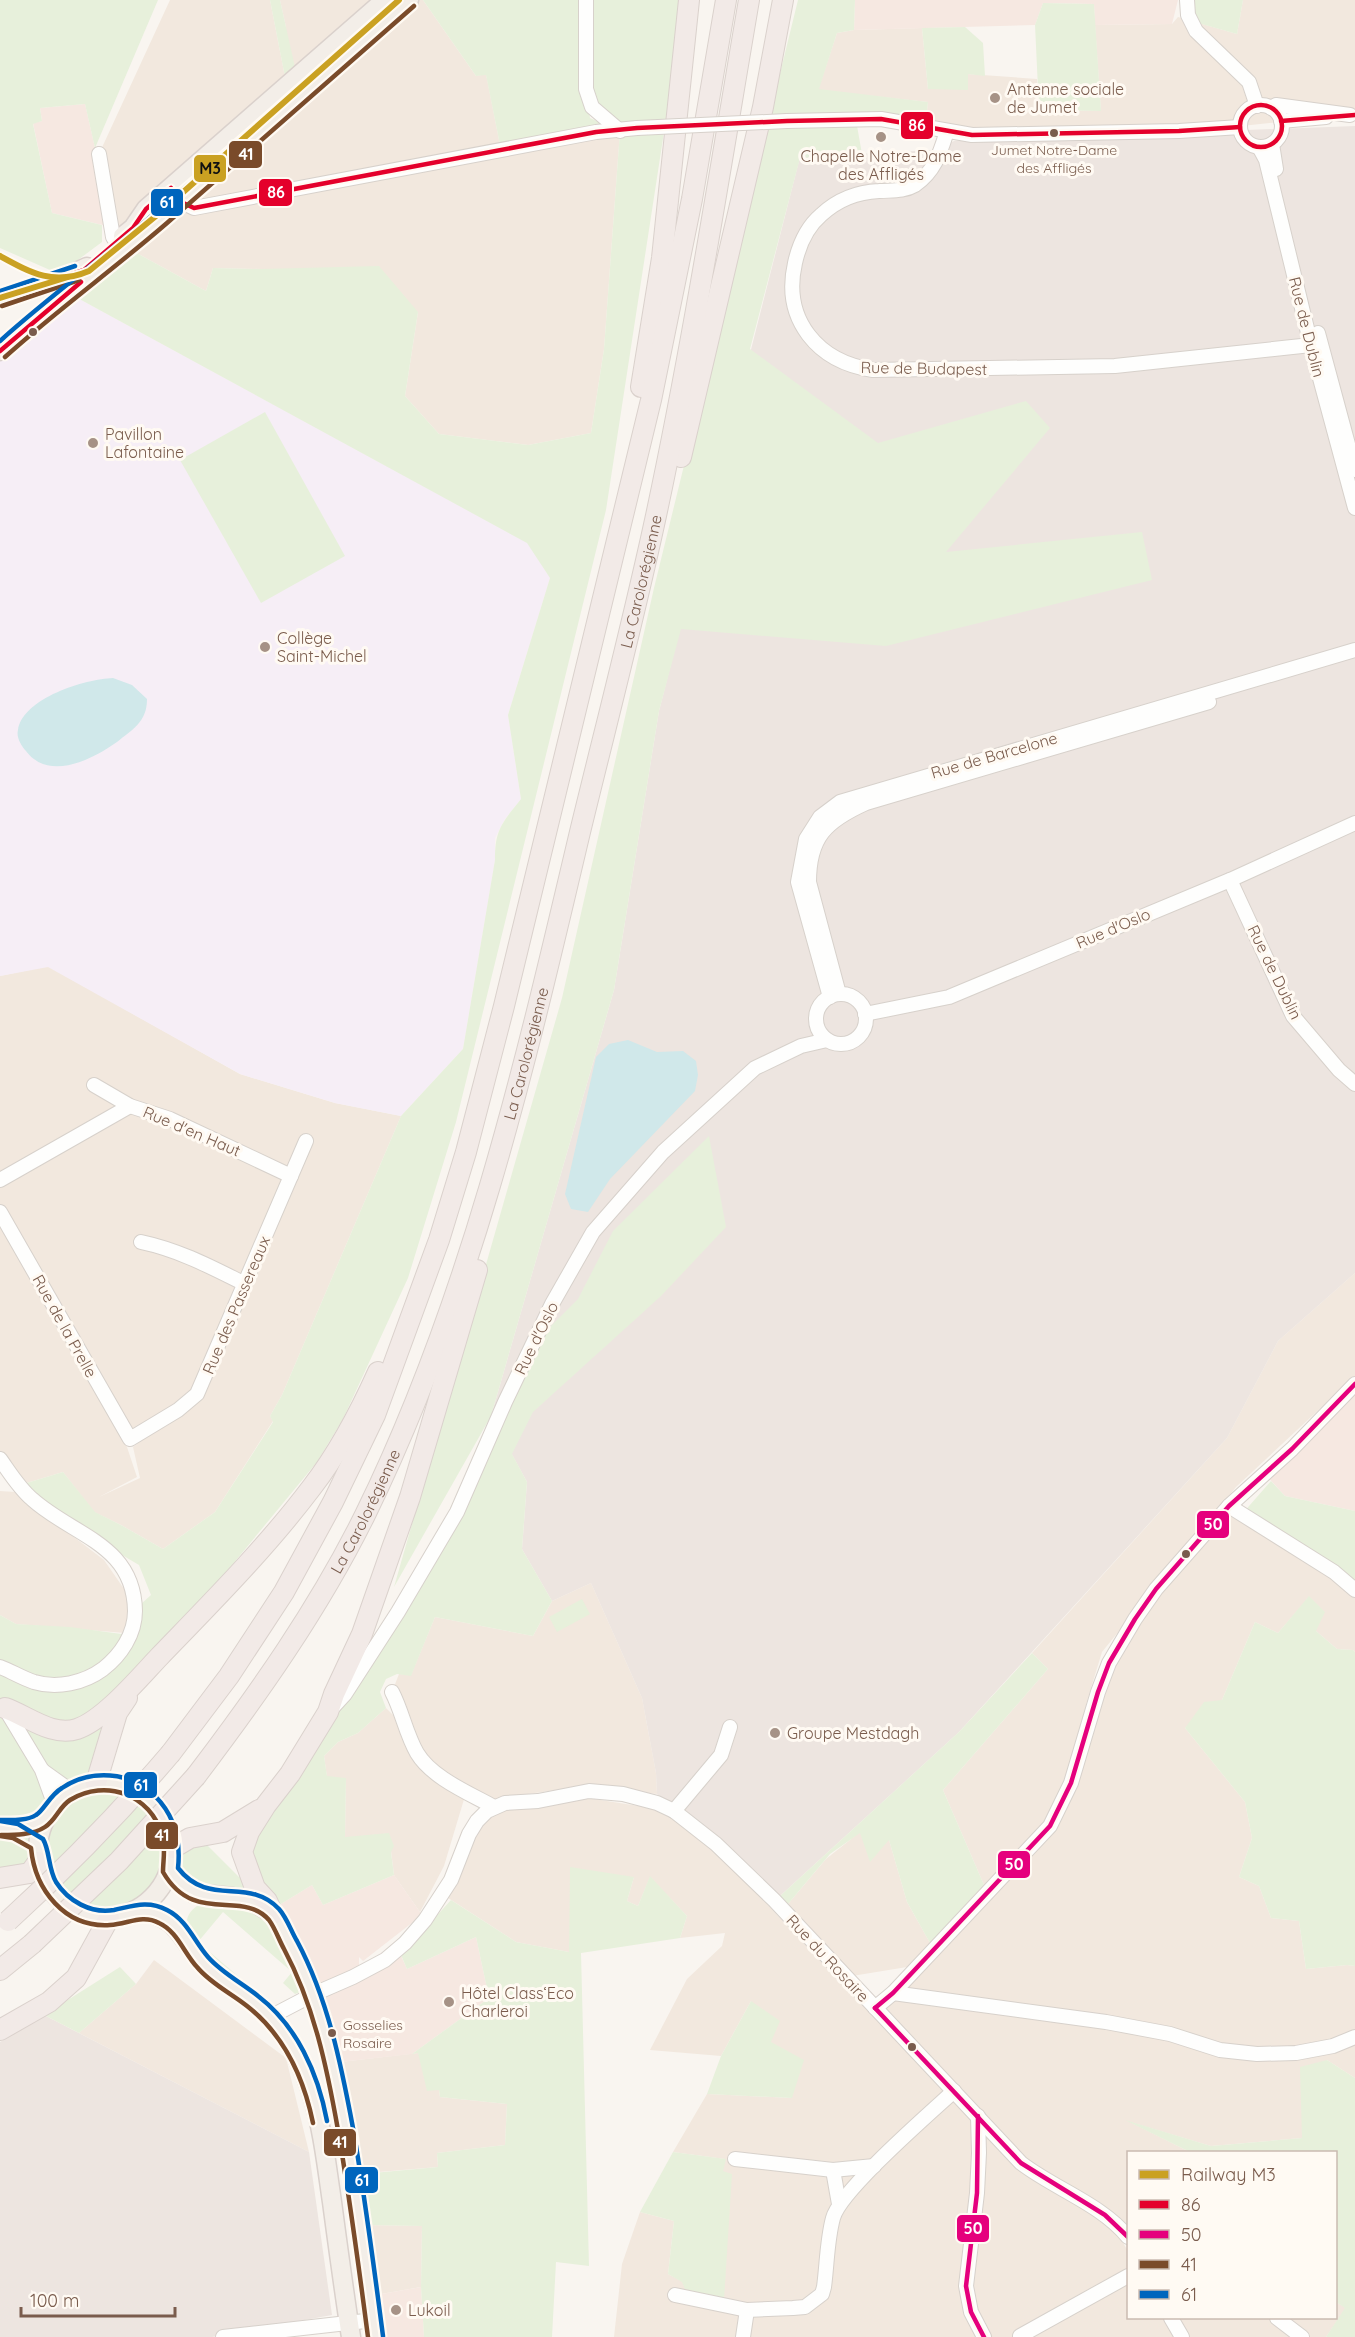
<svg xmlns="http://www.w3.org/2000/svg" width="1355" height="2337" font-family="Quicksand,sans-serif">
<rect width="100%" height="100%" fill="#f9f5f0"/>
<g fill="#f2e8de">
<polygon points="170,0 270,0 285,77 286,27 280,0 384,0 113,237 99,154"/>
<polygon points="414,0 423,0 476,76 486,74 501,150 620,131 604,349 591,433 528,445 439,434 405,396 418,312 261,269 213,268 206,291 133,251 179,201"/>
<polygon points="1243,0 1355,0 1355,121 1298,120 1232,127 925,127 928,102 818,90 837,33 854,30 922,28 928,89 968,74 1037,79 1039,110 1101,111 1095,25 1172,24 1178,17 1237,34"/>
<polygon points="48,966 240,1074 335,1103 401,1116 282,1395 270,1416 273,1421 215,1512 163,1549 121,1525 94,1512 63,1472 20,1485 0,1456 0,1184 131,1111 288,1178 193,1391 124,1438 137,1477 99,1497 140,1478 133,1447 198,1399 296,1175 134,1100 0,1173 0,976"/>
<polygon points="1355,1273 1355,1376 1236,1487 1102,1652 1087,1701 1063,1797 1101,1683 1135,1619 1229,1506 1355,1594 1355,1652 1353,1650 1337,1649 1316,1631 1309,1597 1278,1633 1255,1622 1222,1700 1185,1728 1245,1802 1252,1838 1239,1877 1259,1886 1271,1918 1299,1921 1306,1969 1347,1965 1355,1966 1355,2078 1327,2060 1302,2138 1211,2146 1130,2122 1190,2152 1128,2152 1128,2239 1112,2225 1128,2251 1128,2318 1168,2318 1179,2337 614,2337 622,2264 640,2212 674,2221 668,2274 683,2282 725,2159 673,2152 707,2094 792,2098 771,2042 751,2001 721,2056 650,2050 687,1979 722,1946 725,1933 680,1938 687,1916 650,1877 638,1906 627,1901 634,1877 569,1952 516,1942 442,1894 478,1824 514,1802 581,1797 658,1809 705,1835 777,1915 895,2039 875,2008 1049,1818 984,1885 943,1790 1048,1669 1032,1653 1227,1438 1278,1341"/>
<polygon points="0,1491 15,1492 104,1560 131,1599 125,1633 16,1624 0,1615"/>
<polygon points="591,1583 642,1698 656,1773 657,1794 585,1786 506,1797 488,1804 433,1766 413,1742 392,1692 399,1674 411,1675 435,1617 533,1636 552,1601"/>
<polygon points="386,1708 393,1715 420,1765 465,1796 444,1866 420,1912 394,1875 391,1851 345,1837 346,1779 327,1777 324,1756 338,1742 358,1733"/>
<polygon points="860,1832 889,1840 907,1902 930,1943 907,1967 852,1976 783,1910 826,1859"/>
<polygon points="154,1960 286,2058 309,2152 79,2033 136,1984"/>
<polygon points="418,2053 439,2090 440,2097 507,2104 505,2145 437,2153 438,2167 354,2174 340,2062"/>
<polygon points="365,2225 422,2226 421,2287 370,2296"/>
<polygon points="1336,2302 1346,2308 1326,2337 1183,2337 1172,2318 1336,2318"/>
</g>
<g fill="#f6e8e1">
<polygon points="855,0 1178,0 1172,24 1095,25 1094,4 1043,3 1035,25 854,30"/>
<polygon points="85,104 95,148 111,227 52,213 33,123 42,121 40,108"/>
<polygon points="1355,1391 1355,1511 1285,1496 1265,1474"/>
<polygon points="394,1875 422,1915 363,1961 359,1957 359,1974 398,1949 407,1969 476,1937 489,1998 412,2054 340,2062 276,1907 312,1885 323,1905"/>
<polygon points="421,2287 424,2337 377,2337 370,2296"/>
</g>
<g fill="#ede5e0">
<polygon points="1355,126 1355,1273 1278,1341 1227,1438 959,1732 780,1896 657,1794 656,1773 642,1698 591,1583 552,1601 522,1549 527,1482 491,1416 614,990 659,711 800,157 934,150 954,141"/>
<polygon points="44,2015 309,2152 332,2315 212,2337 0,2337 0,2042"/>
</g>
<polygon fill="#f6eef6" points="72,295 528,543 550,578 508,715 521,799 505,819 495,838 495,860 463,1049 401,1116 335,1103 240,1074 48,967 0,976 0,357"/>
<g fill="#e7f0db">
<polygon points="0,0 158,0 95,148 85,104 40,108 42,121 33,124 52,213 102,225 102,242 59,274 0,248"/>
<polygon points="270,0 280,0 296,72 285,77"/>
<polygon points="423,0 580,0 581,59 590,118 614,129 501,150 486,75 476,76"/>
<polygon points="590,0 686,0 672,119 623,123 592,107"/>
<polygon points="798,0 855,0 854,30 837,33 819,89 928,102 925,127 856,120 862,154 800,158 750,349 878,443 1026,401 1050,428 946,552 1142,532 1152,580 886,646 681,629 659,711 614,990 491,1416 394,1587 562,998 654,588"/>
<polygon points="1192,0 1243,0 1237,34 1191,21"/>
<polygon points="1043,3 1094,4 1101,111 1039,110 1035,25"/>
<polygon points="965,27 983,43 985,76 968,74 968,90 928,89 922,28"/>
<path d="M620,131L664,132L606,510L456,1122L408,1278L343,1419L317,1462L137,1680L75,1730L0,1704V1615L16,1624L70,1627L129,1635L141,1604L151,1595L139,1565L61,1519L20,1485L63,1472L95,1512L121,1525L163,1549L215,1512L273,1422L270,1416L282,1395L401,1116L463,1049L495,860C495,829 502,823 521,799L508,715L550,578L527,543L72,295L133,251L206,291L213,268L261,269L379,266L418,312L405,396L439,434L528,445L591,433L604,349Z"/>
<polygon points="265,412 345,556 261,603 180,460"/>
<polygon points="709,1136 726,1227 661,1296 533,1412 512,1454 527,1482 522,1549 552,1601 533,1636 435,1617 411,1676 397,1674 386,1679 380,1692 386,1708 358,1733 338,1742 324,1756 327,1776 346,1778 345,1837 389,1833 394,1846 391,1852 394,1875 323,1905 312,1885 276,1907 249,1856 251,1840 307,1760 379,1652 543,1334 578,1299 613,1231"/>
<polygon points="1271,1481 1285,1496 1355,1511 1355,1592 1242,1514"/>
<polygon points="1309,1596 1325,1612 1316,1631 1337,1649 1353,1650 1355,1652 1355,1966 1347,1965 1306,1969 1299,1921 1271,1918 1259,1886 1239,1877 1252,1838 1245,1802 1185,1728 1204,1702 1222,1700 1255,1622 1278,1633"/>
<polygon points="582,1599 590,1614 557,1632 549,1617"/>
<polygon points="1032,1653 1048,1669 943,1790 984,1885 930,1943 907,1902 889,1840 870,1862 860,1833 830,1854 783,1910 780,1896 959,1732"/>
<path d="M0,1716L15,1734L13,1737L33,1756L50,1788L47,1813C82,1771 140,1771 167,1823C189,1866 153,1911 110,1917C78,1922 43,1892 38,1860C36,1847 40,1833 43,1820L0,1831Z"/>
<polygon points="107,1716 96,1766 89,1773 72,1782 60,1779 51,1771 32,1742 20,1718 39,1729"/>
<polygon points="21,1833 30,1839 32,1859 29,1870 0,1874 0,1834"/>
<polygon points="204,1842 239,1877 244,1878 253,1891 199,1890 180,1870 184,1851"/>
<polygon points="570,1867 634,1877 627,1901 638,1906 650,1876 687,1916 680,1938 581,1953 589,2266 556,2262 552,2337 424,2337 421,2287 422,2226 365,2225 362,2174 438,2167 437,2153 505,2145 507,2104 440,2097 439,2090 427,2091 418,2053 412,2054 489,1998 476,1937 407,1969 401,1955 451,1900 516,1942 569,1952"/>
<path d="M203,1902L235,1903L266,1916L292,1961L303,1991L295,1994L283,1983L292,1972L223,1912L198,1942L260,1995L258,1996C246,1989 232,1982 222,1973C215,1967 209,1958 204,1951C189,1934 175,1918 203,1902Z"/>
<polygon points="120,1967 136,1984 79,2033 44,2015"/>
<polygon points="751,2001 780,2021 771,2042 804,2060 792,2098 707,2094 721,2056"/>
<polygon points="1327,2060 1355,2078 1355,2337 1326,2337 1345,2308 1336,2302 1336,2152 1190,2152 1125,2120 1211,2146 1302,2138 1300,2067"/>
<polygon points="673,2152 726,2159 723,2171 732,2174 724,2300 685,2289 682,2282 668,2274 674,2221 640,2212"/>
</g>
<g fill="#d0e8ea">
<path d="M113,678L132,685L147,699C147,722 133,729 117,742C93,759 49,782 26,751C21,746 16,737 18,730C23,698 85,679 113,678Z"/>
<polygon points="628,1040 657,1052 683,1051 696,1061 698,1075 695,1091 610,1179 588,1212 571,1209 565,1194 596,1057 609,1044"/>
</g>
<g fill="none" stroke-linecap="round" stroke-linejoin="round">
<g stroke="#d7d1cb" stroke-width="16">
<g id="minor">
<polyline points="586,0 586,89 592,107 620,131"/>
<polyline points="1187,0 1188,15 1196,31 1249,82 1257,106"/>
<circle cx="1261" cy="126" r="21"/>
<polyline points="1271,108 1276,105 1350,115"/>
<polyline points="787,121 881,119 972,135 1179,131 1240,127"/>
<polyline points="1281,121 1326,117"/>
<path d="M947,131C940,153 935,171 915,185C903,192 892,190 879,191C857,192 837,200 821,215C807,227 799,245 795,263C782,320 818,362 873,370L1115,366L1311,345"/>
<polyline points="1272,144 1276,169"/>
<polyline points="1259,147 1266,160 1311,345 1355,508"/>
<polyline points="99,154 113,237 122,251"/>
<polyline points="175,194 179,201 194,208 596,132 637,128"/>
<polyline points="1318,333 1355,470"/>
<polyline points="1230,880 1293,1016 1339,1070 1355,1084"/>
<path d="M839,994L809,882C809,837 826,821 866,803L1209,702"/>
<circle cx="841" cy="1019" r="25"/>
<polyline points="830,997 798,882 806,839 820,817 840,802 1355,650"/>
<polyline points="865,1014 949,997 1230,880 1355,823"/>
<polyline points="94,1085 130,1106 170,1119 291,1176"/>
<polyline points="0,1180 130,1106"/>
<polyline points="0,1212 130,1439 178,1410 197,1394 306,1141"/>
<path d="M141,1242C179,1250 211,1267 245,1284"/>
<path d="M0,1459C10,1473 19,1488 32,1499C73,1536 134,1544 135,1611C135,1634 121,1655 103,1669C84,1683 57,1689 34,1682C22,1678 11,1671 0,1667"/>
<polyline points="1229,1506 1334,1572 1355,1590"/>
<path d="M392,1692C402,1711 406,1734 417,1753C432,1778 469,1793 494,1807"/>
<polyline points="334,1706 345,1694 398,1612 457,1512 505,1402 552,1304 593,1232 663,1152 755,1068 801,1046 827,1040"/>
<polyline points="6,1710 42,1770 54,1803"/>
<polyline points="43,1771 71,1791"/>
<polyline points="674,1811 721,1755 730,1727"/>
<polyline points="893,1993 1106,2022 1170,2034 1220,2050 1257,2054 1296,2053 1333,2046 1355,2037"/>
<polyline points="875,2008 893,1993 1050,1826 1071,1783 1098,1692 1109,1663 1135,1619 1156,1589 1229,1506 1292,1449 1355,1384"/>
<path d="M270,2017L314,1994L353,1977L385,1960L405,1943L425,1920L451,1880L469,1834L477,1821L487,1811L505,1803L538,1801L589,1791L623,1794L657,1803L674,1811L716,1844L774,1900L1021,2163C1055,2189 1101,2204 1128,2237"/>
<polyline points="978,2116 979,2153 977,2193 966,2286 971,2312 984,2337"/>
<polyline points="735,2159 833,2170 874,2166"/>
<polyline points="833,2170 839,2204"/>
<path d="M675,2295L747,2310L793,2308L805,2307L822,2294L824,2287C827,2265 827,2240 833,2218C840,2191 929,2114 954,2091"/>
<polyline points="1171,2318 1182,2337"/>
<polyline points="1277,2318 1302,2337"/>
<polyline points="1020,2336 1128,2276"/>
<polyline points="223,2337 374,2320"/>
<polyline points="743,2337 747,2310"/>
</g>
</g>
<g stroke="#dad1cc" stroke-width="21">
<g id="major">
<polyline points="123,236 133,228 146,209 385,0"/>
<polyline points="0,299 54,282 87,267"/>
<polyline points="0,351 46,310 103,267 162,217 409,0"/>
<circle cx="105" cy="1850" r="67"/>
<polyline points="0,1828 30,1825 43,1820"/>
<polyline points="170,1870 193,1893 232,1897 254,1902 273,1914 299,1959 314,1994 326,2034 350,2147 376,2337"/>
<path d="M137,1910C183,1917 179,1941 208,1968C227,1986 251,1996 268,2016C317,2069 322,2134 332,2202C338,2247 344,2292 351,2337"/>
</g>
</g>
<g stroke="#dad1cc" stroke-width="22">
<g id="highway">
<polyline points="641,387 662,258 689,0"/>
<polyline points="681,457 763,107 783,0"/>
<path d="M5,1708C28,1716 52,1737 77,1729C104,1720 140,1677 159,1657C212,1602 266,1548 312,1487C339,1452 360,1412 378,1372"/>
<polyline points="171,1753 229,1676 284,1592 333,1502 375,1415 439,1240 466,1152 504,1006 651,400 692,199 726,0"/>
<path id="s1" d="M196,1776C259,1693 319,1608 365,1515C471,1299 525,1065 580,832C606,725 634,619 657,511C693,342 720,170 749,0"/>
<polyline points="96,1783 117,1713 127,1698"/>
<polyline points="173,1848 190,1838 223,1832 259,1810"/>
<polyline points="0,1878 30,1873 38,1862"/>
<polyline points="273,1914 267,1901 255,1888 242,1852 249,1832 266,1805 290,1774 328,1712 334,1694 362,1634 410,1497 477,1270"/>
<polyline points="0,1970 32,1944"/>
<polyline points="0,2030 49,2002 76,1978 109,1918"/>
</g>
</g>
<use href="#minor" stroke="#fefefd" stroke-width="14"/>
<use href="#major" stroke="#f3eee8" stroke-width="18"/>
<use href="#highway" stroke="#f2eae7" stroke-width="20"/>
<polyline stroke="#e6e3e7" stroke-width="1.5" points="200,169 240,140"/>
<g stroke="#d7d1cb" stroke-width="16" stroke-linecap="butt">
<polyline id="minor-bridge" points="637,128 787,121"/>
</g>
<g stroke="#dad1cc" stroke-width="22" stroke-linecap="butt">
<g id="highway-bridge">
<path d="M8,1921C66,1868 120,1813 171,1753"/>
<polyline points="32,1944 119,1861 196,1776"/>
</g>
</g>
<use href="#minor-bridge" stroke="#fefefd" stroke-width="14"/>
<use href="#highway-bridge" stroke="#f2eae7" stroke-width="20"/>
<g stroke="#fffaf3" stroke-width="9">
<g id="bus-1">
<circle cx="1261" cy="126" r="21"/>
<polyline points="1281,121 1355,115"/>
<polyline points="0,299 84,270 133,228 146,209 171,188 179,201 194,208 596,132 637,128 787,121 881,119 972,135 1179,131 1240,127"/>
<polyline points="0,351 81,282"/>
</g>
</g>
<g stroke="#fffaf3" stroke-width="9">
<g id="bus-2">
<polyline points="875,2008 893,1993 1050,1826 1071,1783 1098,1692 1109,1663 1135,1619 1156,1589 1229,1506 1292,1449 1355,1384"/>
<polyline points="875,2008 1021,2163 1105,2215 1128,2237"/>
<polyline points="978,2116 977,2193 966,2286 971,2312 984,2337"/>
</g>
</g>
<g stroke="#fffaf3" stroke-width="9">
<g id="bus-3">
<polyline points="2,306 79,280"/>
<path d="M5,357C57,310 114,269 167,223C250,151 332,78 414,6"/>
<path d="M1,1835C15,1835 33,1835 45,1827C56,1820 59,1807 70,1800C106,1778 151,1795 162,1835C166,1848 163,1860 163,1872C194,1926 242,1889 269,1920C275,1928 279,1940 284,1949C314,2005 327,2068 338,2130C350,2199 359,2268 368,2337"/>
<path d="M0,1836L13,1838L31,1848C35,1890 65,1928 110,1925C128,1924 142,1914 159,1923C177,1931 184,1953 197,1967C211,1984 231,1993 247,2006C284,2035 304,2079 313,2123"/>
</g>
</g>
<g stroke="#fffaf3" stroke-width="9">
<g id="bus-4">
<polyline points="0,291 75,266"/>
<path d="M0,341C50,296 104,257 155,213C237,144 317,71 398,0"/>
<path d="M0,1820C11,1820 27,1821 36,1815C44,1810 50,1795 62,1788C90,1769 131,1771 155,1796C175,1816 181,1840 178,1868C209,1908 248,1876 279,1909C287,1918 291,1931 297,1941C328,1999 341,2064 353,2128C365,2197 374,2267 383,2336"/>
<path d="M0,1821L18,1824L43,1839C50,1851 48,1868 56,1882C68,1901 91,1914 114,1910C133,1906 148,1900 167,1910C187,1920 194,1941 208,1957C222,1973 242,1983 258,1996C297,2026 318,2073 327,2121"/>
</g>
</g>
<use href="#bus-1" stroke="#e4002b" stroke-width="4.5"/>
<use href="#bus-2" stroke="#e5007d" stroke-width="4.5"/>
<use href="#bus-3" stroke="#7a4b2a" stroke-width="4.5"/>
<use href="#bus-4" stroke="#0065bd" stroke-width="4.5"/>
<g stroke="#fffaf3" stroke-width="10">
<g id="rail-1">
<path d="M0,256C31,273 54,286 89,271L162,211L399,0"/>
<polyline points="0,298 68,277"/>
</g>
</g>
<use href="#rail-1" stroke="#caa122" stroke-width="6"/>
</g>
<g fill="#a69286" stroke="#fffaf3" stroke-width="2">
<circle cx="995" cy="98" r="6"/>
<circle cx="881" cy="137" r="6"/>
<circle cx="93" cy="443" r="6"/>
<circle cx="265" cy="647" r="6"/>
<circle cx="775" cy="1733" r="6"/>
<circle cx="449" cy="2002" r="6"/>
<circle cx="396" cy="2310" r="6"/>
</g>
<g fill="#7a5c4d" stroke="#fffaf3" stroke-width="2">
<circle cx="1054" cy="133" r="5"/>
<circle cx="33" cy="332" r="5"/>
<circle cx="1186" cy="1554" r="5"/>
<circle cx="332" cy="2033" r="5"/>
<circle cx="912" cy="2047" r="5"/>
</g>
<g text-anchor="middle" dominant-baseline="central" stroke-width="6" stroke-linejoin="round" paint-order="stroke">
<g font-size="14" fill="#7a5c4d" stroke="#fffaf3">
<text x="1054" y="150">Jumet Notre-Dame<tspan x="1054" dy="18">des Affligés</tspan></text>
<text x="343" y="2025" text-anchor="start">Gosselies<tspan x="343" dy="18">Rosaire</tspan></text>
</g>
<g font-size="16" fill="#7a5c4d" stroke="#fffaf3" text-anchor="start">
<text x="1007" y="89">Antenne sociale<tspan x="1007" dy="18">de Jumet</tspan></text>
<text x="881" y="156" text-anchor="middle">Chapelle Notre-Dame<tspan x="881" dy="18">des Affligés</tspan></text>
<text x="105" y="434">Pavillon<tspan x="105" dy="18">Lafontaine</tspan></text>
<text x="277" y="638">Collège<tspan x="277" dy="18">Saint-Michel</tspan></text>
<text x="787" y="1733">Groupe Mestdagh</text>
<text x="461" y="1993">Hôtel Class‘Eco<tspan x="461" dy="18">Charleroi</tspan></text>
<text x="408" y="2310">Lukoil</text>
</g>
<g font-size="16" fill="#7a5c4d" stroke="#fffaf3">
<text transform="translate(1307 327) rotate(76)">Rue de Dublin</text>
<text transform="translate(924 368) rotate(1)">Rue de Budapest</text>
<text stroke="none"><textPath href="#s1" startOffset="1287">La Carolorégienne</textPath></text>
<text transform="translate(994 755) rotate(-16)">Rue de Barcelone</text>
<text transform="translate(1113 928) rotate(-23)">Rue d'Oslo</text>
<text transform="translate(1275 972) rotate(64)">Rue de Dublin</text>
<text stroke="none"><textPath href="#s1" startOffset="801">La Carolorégienne</textPath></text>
<text transform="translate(192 1131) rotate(23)">Rue d'en Haut</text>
<text transform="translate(236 1305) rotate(-67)">Rue des Passereaux</text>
<text transform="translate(65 1326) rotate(61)">Rue de la Prelle</text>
<text transform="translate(536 1338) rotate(-64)">Rue d'Oslo</text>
<text stroke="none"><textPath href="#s1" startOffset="315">La Carolorégienne</textPath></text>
<text transform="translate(828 1958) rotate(47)">Rue du Rosaire</text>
</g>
</g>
<g stroke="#fffaf3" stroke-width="2">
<rect x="900" y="111" width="34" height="29" rx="6" fill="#e4002b"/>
<rect x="228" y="140" width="35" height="29" rx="6" fill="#7a4b2a"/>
<rect x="193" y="154" width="34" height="29" rx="6" fill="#caa122"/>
<rect x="258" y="178" width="35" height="29" rx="6" fill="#e4002b"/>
<rect x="150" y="188" width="34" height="29" rx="6" fill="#0065bd"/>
<rect x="1196" y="1510" width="34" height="29" rx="6" fill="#e5007d"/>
<rect x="123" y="1771" width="35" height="28" rx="6" fill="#0065bd"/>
<rect x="145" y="1821" width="34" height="29" rx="6" fill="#7a4b2a"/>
<rect x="997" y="1850" width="34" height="29" rx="6" fill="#e5007d"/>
<rect x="323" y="2128" width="34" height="29" rx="6" fill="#7a4b2a"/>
<rect x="344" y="2166" width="35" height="28" rx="6" fill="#0065bd"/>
<rect x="956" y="2214" width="34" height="29" rx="6" fill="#e5007d"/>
</g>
<g font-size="16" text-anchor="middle" font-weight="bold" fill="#fff">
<text x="917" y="131">86</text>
<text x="246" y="160">41</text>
<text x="276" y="198">86</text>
<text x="167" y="208">61</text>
<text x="1213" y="1530">50</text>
<text x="141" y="1791">61</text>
<text x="162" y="1841">41</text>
<text x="1014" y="1870">50</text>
<text x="340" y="2148">41</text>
<text x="362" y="2186">61</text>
<text x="973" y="2234">50</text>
</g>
<g font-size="16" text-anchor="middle" font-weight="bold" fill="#111">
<text x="210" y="174">M3</text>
</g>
<rect x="1127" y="2151" width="210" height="168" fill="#fffaf3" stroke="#cabbb1" stroke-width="1.5"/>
<rect x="1139" y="2170" width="30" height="9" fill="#caa122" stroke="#cabbb1" stroke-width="1.5"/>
<text x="1181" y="2181" font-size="18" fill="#7a5c4d">Railway M3</text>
<rect x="1139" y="2200" width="30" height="9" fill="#e4002b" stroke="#cabbb1" stroke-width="1.5"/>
<text x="1181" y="2211" font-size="18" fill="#7a5c4d">86</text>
<rect x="1139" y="2230" width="30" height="9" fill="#e5007d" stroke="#cabbb1" stroke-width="1.5"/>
<text x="1181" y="2241" font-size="18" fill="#7a5c4d">50</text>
<rect x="1139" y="2260" width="30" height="9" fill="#7a4b2a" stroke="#cabbb1" stroke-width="1.5"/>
<text x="1181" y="2271" font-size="18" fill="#7a5c4d">41</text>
<rect x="1139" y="2290" width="30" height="9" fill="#0065bd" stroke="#cabbb1" stroke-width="1.5"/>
<text x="1181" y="2301" font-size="18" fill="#7a5c4d">61</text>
<path d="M21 2307v9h154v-9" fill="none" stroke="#7a5c4d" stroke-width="3"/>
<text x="30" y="2307" font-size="18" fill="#7a5c4d" stroke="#fffaf3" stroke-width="4.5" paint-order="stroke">100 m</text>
</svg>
